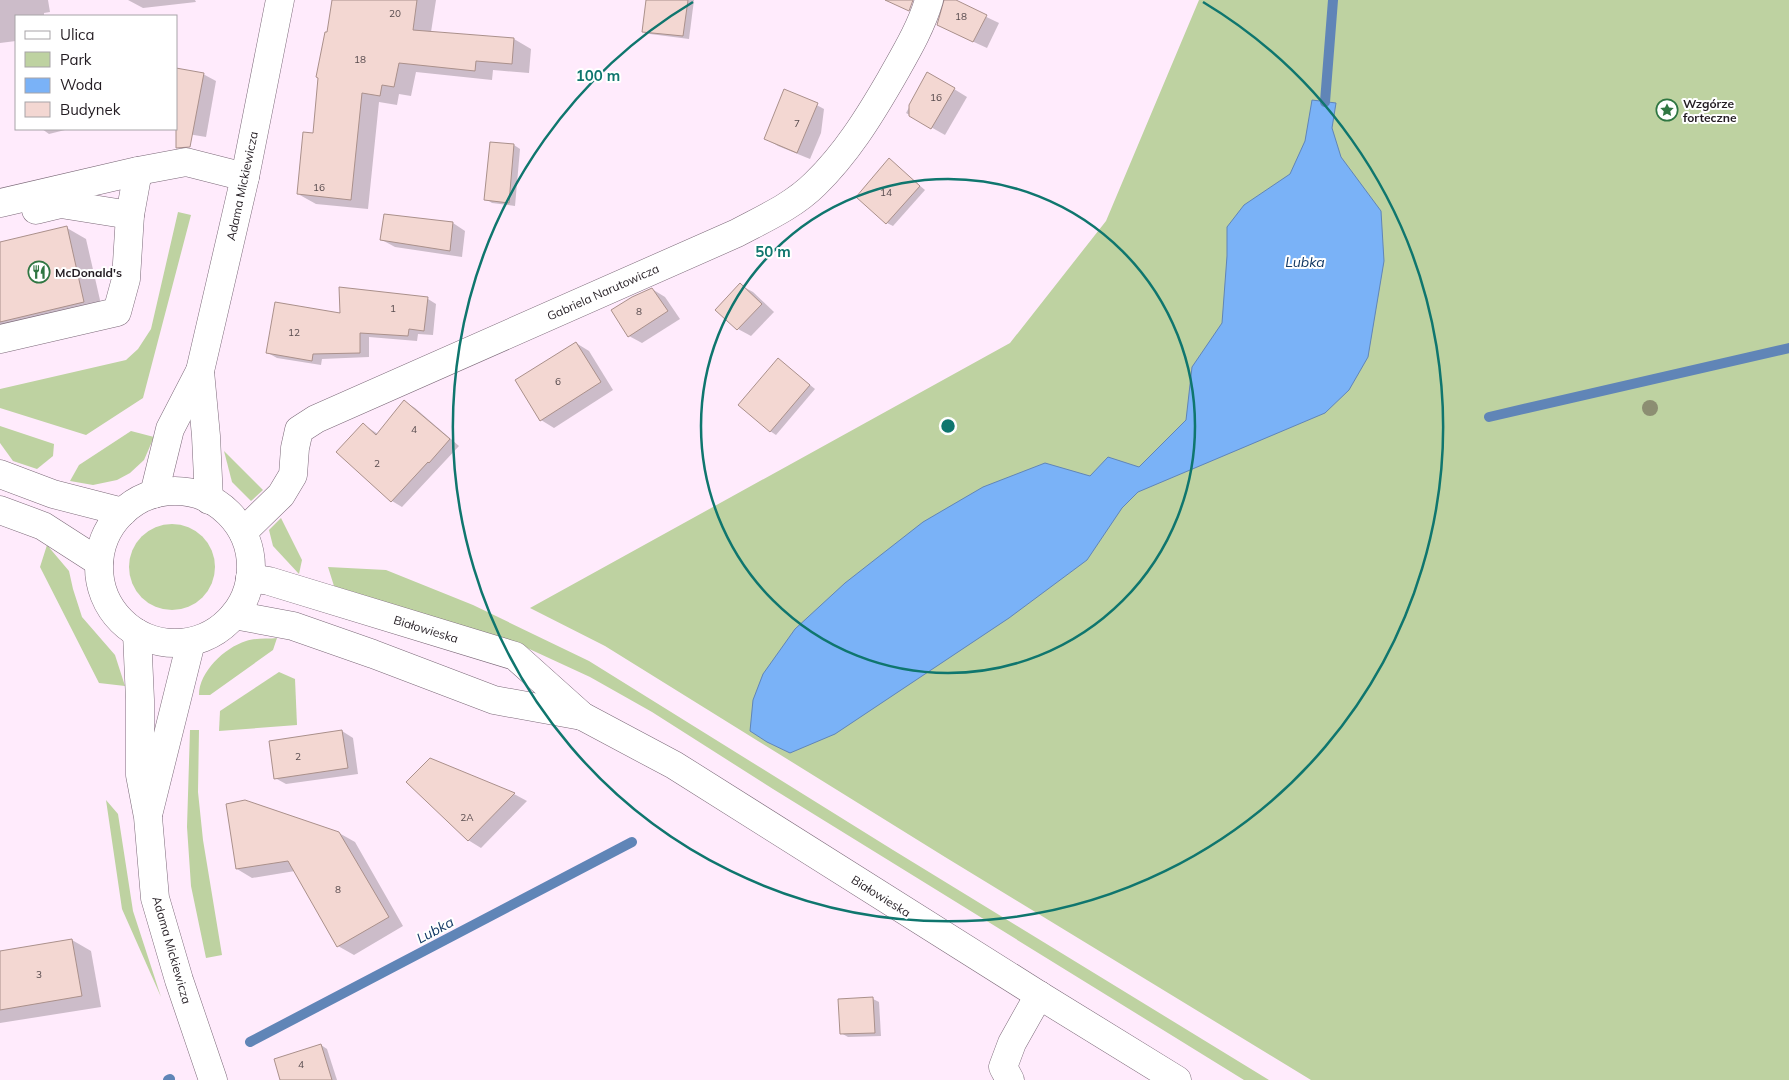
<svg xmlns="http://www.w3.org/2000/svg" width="1789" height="1080" font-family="Mulish,sans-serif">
<rect width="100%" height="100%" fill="#ffebfc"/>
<g fill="#bed2a1">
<polygon points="1199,0 1789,0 1789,1080 1311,1080 945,857 605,646 530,608 1010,343 1106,221"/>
<polygon points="178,212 191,215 143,398 86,435 0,408 0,389 126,360 138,349 151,329"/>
<polygon points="0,426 54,444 53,456 37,469 13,461 0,443"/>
<polygon points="131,431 154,437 144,460 130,473 117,480 93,485 70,481 79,465"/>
<polygon points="224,451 263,490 251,501 232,482"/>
<polygon points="281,518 302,560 299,574 273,546 269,530"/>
<circle cx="172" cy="567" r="43"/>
<polygon points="47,545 69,571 73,589 82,617 115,655 125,686 99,683 40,567"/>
<polygon points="328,567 386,570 473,605 589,661 893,850 1269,1080 1244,1080 773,789 652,712 590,677 512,641 334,586"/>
<path d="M277,638L273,650L210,695H199C199,672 224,648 246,641C255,638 267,639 277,638Z"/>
<polygon points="279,672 295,679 297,725 219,731 220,711"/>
<polygon points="190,730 199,730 198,792 203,840 222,955 206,958 191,886 187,827"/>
<polygon points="106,800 118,814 133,911 161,997 122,909"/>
</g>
<polygon fill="#7ab2f7" stroke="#6085b7" points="1312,100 1336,103 1332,128 1341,157 1381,211 1384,261 1368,357 1349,390 1325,413 1138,492 1122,508 1087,560 1009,618 835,734 790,753 767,742 750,731 753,700 763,674 795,629 845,583 923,522 983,487 1045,463 1090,476 1108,457 1139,467 1186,420 1192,367 1222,323 1227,256 1227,227 1244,205 1290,174 1305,141"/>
<g fill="#0003">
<polygon points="0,0 48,0 50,12 44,13 44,16 16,16 16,41 0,43"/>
<polygon points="128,0 195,0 196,2 143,8"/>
<polygon points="333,0 436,0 431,32 514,39 531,49 529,73 493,70 492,80 416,72 411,96 399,94 397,105 379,102 368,209 316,204 298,194 314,134"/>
<polygon points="647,0 694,0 689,39 650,34 644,31"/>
<polygon points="951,0 999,23 987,48 952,32"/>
<polygon points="928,73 967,97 945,135 906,113"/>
<polygon points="203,74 216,81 206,137 182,133 175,129"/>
<polygon points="811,102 824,109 821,133 810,159 778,146 765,138"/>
<polygon points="42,129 69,129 49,134"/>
<polygon points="514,145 520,149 515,206 492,203 486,199"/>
<polygon points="889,160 925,190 893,226 887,223"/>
<polygon points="453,223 465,231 462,257 395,247 382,240"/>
<polygon points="67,228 86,239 103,313 0,337 0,243"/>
<polygon points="740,285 753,292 774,312 751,336 738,329"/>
<polygon points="652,289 665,297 680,319 642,343 629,336"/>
<polygon points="428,299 436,304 433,335 418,334 417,341 369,337 369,357 322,359 321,365 277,358 268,353 341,315"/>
<polygon points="576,343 589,351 613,390 554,428 541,420"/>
<polygon points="779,360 815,389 776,435 770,431"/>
<polygon points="405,402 415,408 459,446 402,507 392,501 338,452 364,425 378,434"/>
<polygon points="342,731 353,738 358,774 286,784 275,778"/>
<polygon points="430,759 514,794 527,801 481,848 468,840"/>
<polygon points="339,833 355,842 403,926 354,955 338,946 295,871 252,878 237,869"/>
<polygon points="72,940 91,951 101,1007 0,1023 0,953"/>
<polygon points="873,999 879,1002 881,1036 848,1037 841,1033"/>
<polygon points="321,1045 327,1049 337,1080 282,1080"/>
</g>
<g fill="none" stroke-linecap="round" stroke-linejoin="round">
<g stroke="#6085b7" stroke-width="10">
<polyline points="1325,102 1333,0"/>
<polyline points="1489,417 1789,348"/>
<polyline points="250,1042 632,842"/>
<polyline points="168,1080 170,1079"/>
</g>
</g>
<g fill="#f3d7d2" stroke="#aa908b">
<polygon points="332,0 417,0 413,30 514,38 512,64 476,61 475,71 399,63 394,87 382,85 380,96 362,93 351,200 297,194 303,132 313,133 318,78 316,77 325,32 327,32"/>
<polygon points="646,0 688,0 683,36 642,32"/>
<polygon points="885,0 913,0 909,11"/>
<polygon points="944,0 956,0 987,15 973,42 937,25"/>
<polygon points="176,68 204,73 190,147 176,148"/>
<polygon points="927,72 955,88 931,129 909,116 909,105"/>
<polygon points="784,89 818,103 797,153 764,139"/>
<polygon points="490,142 514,144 509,203 484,200"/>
<polygon points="889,158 920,186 886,224 856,197"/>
<polygon points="384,214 453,222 450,251 380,240"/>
<polygon points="67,226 84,302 0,322 0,242"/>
<polygon points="740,283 762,304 737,330 715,310"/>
<polygon points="339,287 428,297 424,331 409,329 408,336 360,333 360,353 313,354 312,361 266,353 275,302 340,313"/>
<polygon points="652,288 668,311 628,337 611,310 632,297"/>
<polygon points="576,342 601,382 540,421 515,380"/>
<polygon points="778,358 810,385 770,432 738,405"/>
<polygon points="404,400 450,439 429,463 428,462 391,502 336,452 363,423 376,435"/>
<polygon points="342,730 348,768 274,779 269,741"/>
<polygon points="430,758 515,793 468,841 406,782"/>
<polygon points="245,800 339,832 389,917 337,947 288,861 236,869 226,804"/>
<polygon points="72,939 82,996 0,1010 0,951"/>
<polygon points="873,997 875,1033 840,1034 838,999"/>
<polygon points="321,1044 332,1080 280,1080 274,1059"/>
</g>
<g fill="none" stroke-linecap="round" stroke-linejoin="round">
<g stroke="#7b6978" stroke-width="29">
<g id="minor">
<polyline points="0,203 138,171 186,162 245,177"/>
<polyline points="36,210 61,204 130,215"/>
<polyline points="0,339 117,312 126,279 130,215 138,171"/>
<path d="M243,532L281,495L293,475L295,448L299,430L316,419L737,233C763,219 793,206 815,184C846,154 869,117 891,79C905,54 921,28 929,0"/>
<polyline points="1010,1080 1003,1067 1012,1043 1039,995"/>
</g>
</g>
<g stroke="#7b6978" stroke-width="29">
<g id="major">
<polyline points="200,371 206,436 209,500"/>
<polyline points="0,474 53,494 123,512"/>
<circle cx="175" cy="567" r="76"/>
<polyline points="154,494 170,429 200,371 245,177 280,0"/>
<polyline points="0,510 43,526 99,562"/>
<polyline points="250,578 269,581 515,656 582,716 674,765 1039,995 1177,1080"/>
<polyline points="234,615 293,626 373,654 494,700 582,716"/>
<polyline points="137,633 140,700 140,775 148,817 155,898 179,980 213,1080"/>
<polyline points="149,811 191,642"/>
</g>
</g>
<use href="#minor" stroke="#fff" stroke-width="28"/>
<use href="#major" stroke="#fff" stroke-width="28"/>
</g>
<circle fill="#8c8e72" cx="1650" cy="408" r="8"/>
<g fill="none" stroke="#0f766e" stroke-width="2.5">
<circle cx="948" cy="426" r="247"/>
<path d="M1203 2A495 495 0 1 1 693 2"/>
</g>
<defs>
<g id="sight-ring" transform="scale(1.125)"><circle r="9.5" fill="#fff" stroke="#2f7642" stroke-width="1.5"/><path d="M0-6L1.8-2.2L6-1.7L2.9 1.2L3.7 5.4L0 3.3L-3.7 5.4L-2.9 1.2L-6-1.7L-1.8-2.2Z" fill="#2f7642"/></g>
<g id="restaurant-ring" transform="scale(1.125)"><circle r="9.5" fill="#fff" stroke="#2f7642" stroke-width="1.5"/><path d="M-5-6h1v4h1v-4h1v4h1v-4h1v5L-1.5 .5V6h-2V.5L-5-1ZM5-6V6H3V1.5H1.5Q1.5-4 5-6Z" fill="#2f7642"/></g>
</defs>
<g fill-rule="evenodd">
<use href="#sight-ring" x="1667" y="110"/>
<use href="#restaurant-ring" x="39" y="272"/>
</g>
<g text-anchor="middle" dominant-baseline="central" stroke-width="4" stroke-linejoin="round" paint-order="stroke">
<g font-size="10" fill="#574b4e">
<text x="395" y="13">20</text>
<text x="961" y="16">18</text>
<text x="360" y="59">18</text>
<text x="936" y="97">16</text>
<text x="797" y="123">7</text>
<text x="319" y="187">16</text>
<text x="886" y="192">14</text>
<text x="393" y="308">1</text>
<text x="639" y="311">8</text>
<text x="294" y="332">12</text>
<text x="558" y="381">6</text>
<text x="414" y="429">4</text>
<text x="377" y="463">2</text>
<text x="298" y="756">2</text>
<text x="467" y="817">2A</text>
<text x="338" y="889">8</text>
<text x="39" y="974">3</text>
<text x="301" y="1064">4</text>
</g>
<g font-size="12" font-weight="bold" fill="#231c22" stroke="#fff" text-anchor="start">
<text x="1683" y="103">Wzgórze<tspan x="1683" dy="14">forteczne</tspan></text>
<text x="55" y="272">McDonald's</text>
</g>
<g font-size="12" fill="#231c22" stroke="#fff">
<text transform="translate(242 186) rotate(-78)">Adama Mickiewicza</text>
<text transform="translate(603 292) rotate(-24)">Gabriela Narutowicza</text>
<text transform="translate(426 629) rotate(17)">Białowieska</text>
<text transform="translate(881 896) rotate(32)">Białowieska</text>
<text transform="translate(172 950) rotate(74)">Adama Mickiewicza</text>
</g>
<g font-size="14" font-style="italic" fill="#133965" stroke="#fff">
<text x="1305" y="262">Lubka</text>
<text transform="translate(435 930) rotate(-28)">Lubka</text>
</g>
</g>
<circle cx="948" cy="426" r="8" fill="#0f766e" stroke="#fff" stroke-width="2.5"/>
<g font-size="15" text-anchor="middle" font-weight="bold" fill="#0f766e" stroke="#fff" stroke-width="4" stroke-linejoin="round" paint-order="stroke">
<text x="598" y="81">100 m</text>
<text x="773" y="257">50 m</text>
</g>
<rect x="15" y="15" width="162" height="115" fill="#ffffff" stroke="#a7a4a7"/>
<rect x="25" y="31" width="25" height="8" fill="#ffffff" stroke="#a7a4a7"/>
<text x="60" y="40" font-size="15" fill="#231c22">Ulica</text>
<rect x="25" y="52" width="25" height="15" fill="#bed2a1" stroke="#a7a4a7"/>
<text x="60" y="65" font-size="15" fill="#231c22">Park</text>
<rect x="25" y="78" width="25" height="15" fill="#7ab2f7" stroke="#a7a4a7"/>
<text x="60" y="90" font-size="15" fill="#231c22">Woda</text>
<rect x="25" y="102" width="25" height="15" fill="#f3d7d2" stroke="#a7a4a7"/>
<text x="60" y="115" font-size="15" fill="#231c22">Budynek</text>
</svg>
